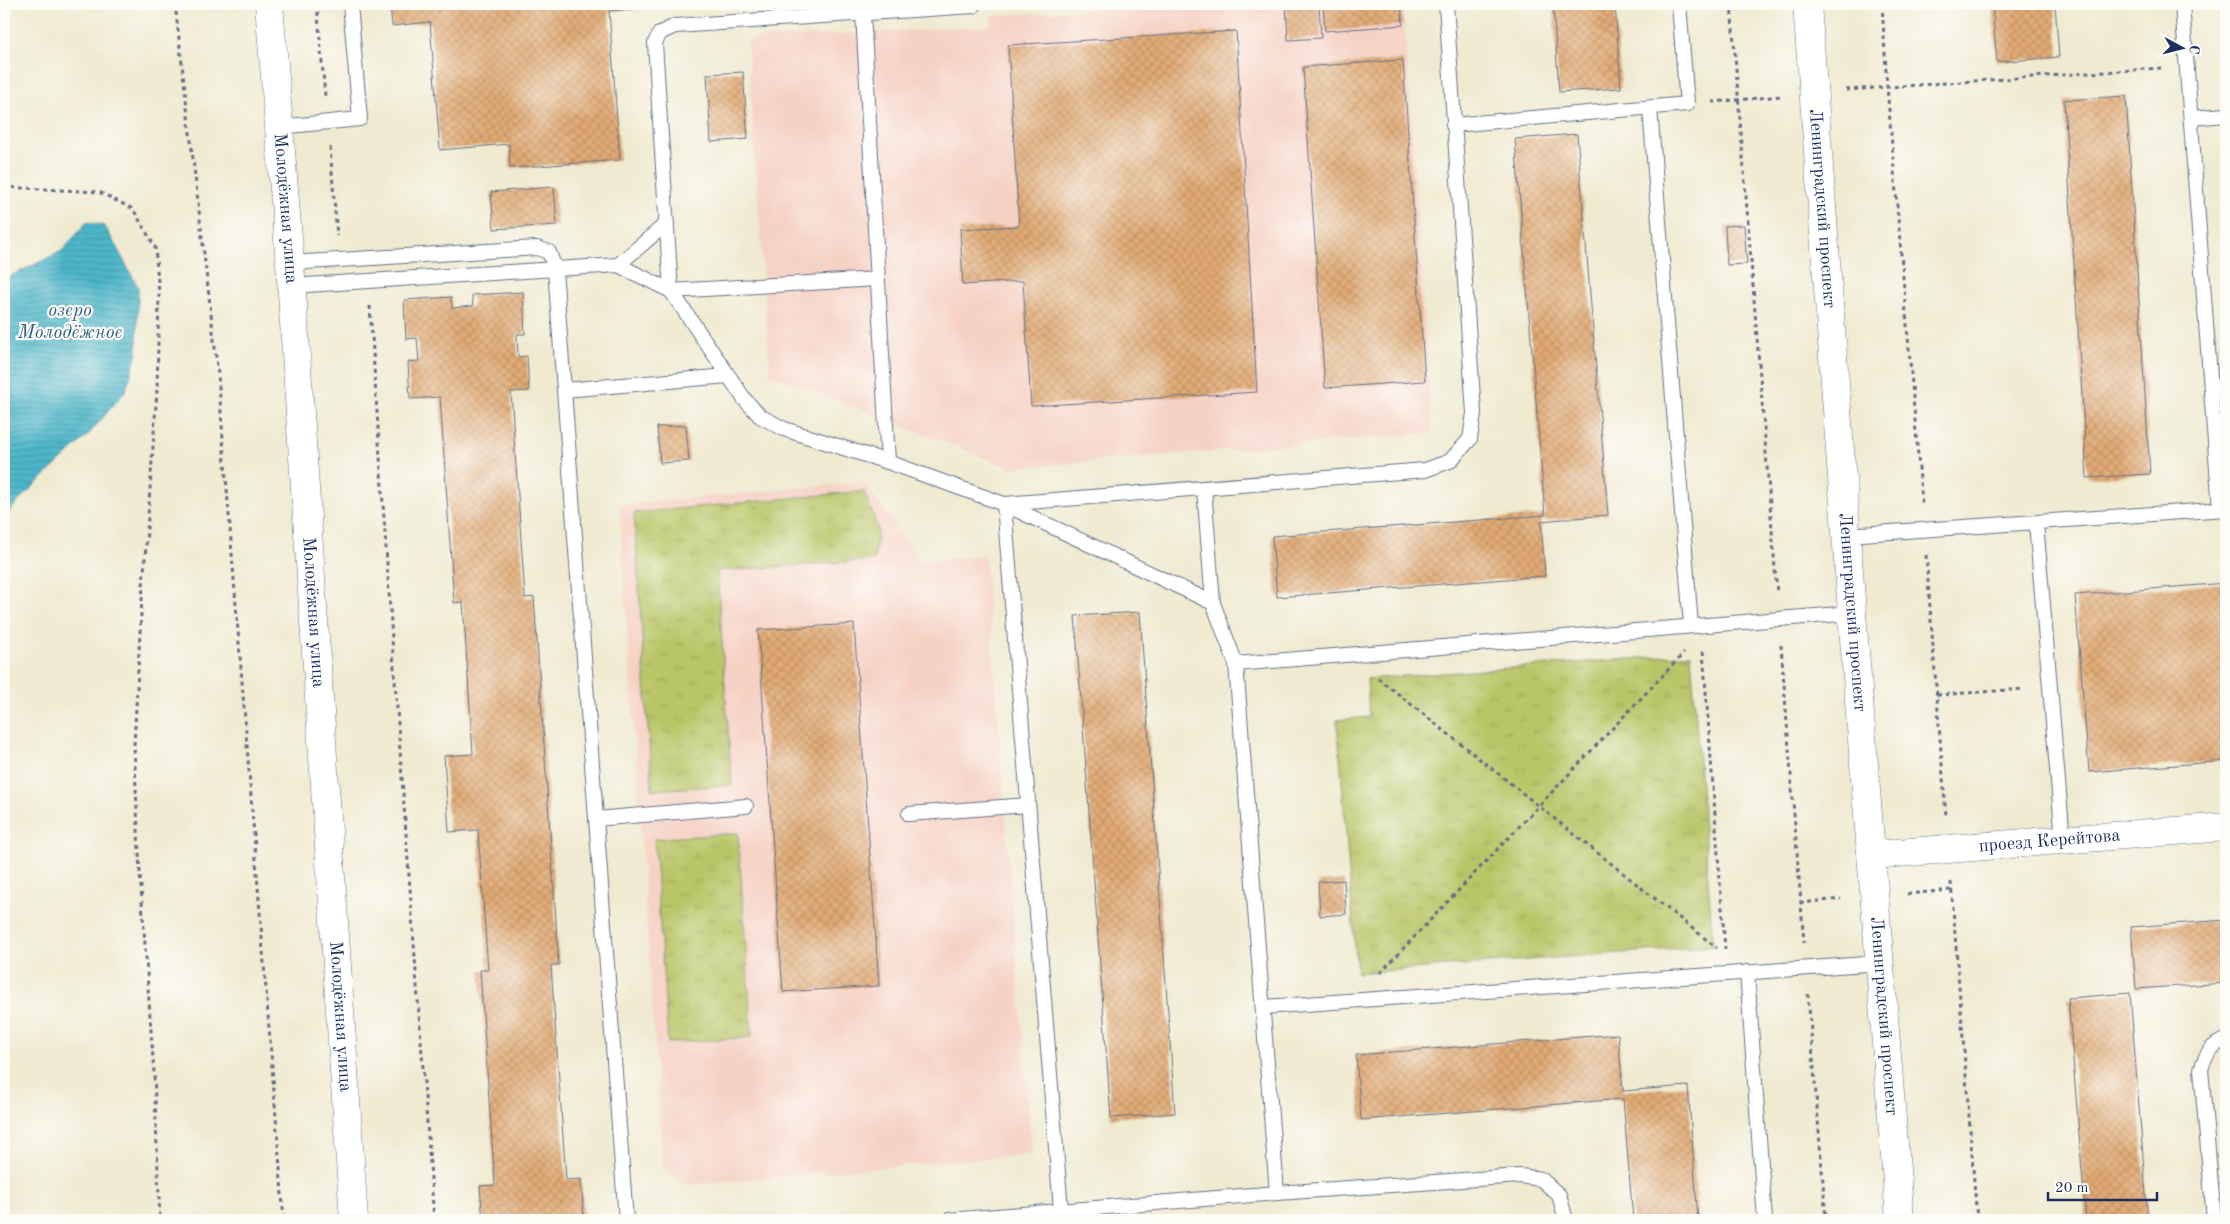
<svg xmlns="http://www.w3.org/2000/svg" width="2230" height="1224" font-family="'Old Standard TT',serif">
<defs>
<pattern id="park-tufts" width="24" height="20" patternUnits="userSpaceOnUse" patternTransform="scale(1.25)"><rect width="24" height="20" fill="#b9c668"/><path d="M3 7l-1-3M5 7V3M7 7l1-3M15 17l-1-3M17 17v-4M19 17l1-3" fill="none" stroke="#9eaa5d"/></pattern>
<pattern id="water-rules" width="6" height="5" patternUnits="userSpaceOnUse" patternTransform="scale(1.25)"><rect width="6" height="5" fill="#4eb7cb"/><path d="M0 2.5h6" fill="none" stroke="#4095a8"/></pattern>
<pattern id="building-cross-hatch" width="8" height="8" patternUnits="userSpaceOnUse" patternTransform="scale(1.25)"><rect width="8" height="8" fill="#e2ab75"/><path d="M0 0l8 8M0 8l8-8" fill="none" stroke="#c19368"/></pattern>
</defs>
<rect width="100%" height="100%" fill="#fdfcf7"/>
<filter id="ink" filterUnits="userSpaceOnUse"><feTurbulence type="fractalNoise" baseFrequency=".02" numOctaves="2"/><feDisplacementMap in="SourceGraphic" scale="10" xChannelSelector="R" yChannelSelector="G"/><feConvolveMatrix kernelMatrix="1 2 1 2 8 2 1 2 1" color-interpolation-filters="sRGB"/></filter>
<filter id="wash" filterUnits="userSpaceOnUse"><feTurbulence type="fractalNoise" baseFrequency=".0096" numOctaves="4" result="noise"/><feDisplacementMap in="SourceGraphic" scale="20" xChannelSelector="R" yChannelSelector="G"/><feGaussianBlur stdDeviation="1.12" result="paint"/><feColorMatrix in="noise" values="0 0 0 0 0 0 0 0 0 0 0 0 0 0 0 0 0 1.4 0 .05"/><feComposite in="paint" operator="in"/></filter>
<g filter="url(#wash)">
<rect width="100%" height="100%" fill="#efead0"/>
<g fill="#f6d2c4">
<polygon points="1089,4 1403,4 1432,433 1011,468 770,374 747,39 991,26 991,16 1089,10"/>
<polygon points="864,482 920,561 985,556 1032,1154 685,1185 663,1167 619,505"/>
</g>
<g fill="url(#park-tufts)" stroke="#6a7a63">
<polygon points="864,491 878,529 874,560 717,571 732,785 652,790 634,513"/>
<polygon points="1691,654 1713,946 1357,973 1337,720 1369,717 1367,679"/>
<polygon points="738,833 752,1037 668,1043 654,839"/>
</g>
<polygon fill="url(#water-rules)" stroke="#347394" points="87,222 105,226 138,287 137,354 126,390 88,435 23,496 4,518 4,277 7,278 62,251"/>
<g id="blocks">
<g fill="url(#building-cross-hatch)">
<polygon points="390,4 684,4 684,5 609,11 620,160 510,168 509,144 440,150 430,22 392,26"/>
<polygon points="1286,4 1319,4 1321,38 1288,40"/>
<polygon points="1323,4 1401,4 1403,25 1325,31"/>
<polygon points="1553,4 1615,4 1621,88 1559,92"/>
<polygon points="1992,4 2055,4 2059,57 1997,62"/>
<polygon points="1236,31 1257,392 1031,406 1023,281 963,285 960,229 1019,226 1008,45"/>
<polygon points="1403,60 1425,381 1325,388 1303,67"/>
<polygon points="743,72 748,139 711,142 707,74"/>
<polygon points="2126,96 2150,474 2087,478 2064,100"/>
<polygon points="1577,134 1608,515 1541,521 1545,576 1277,597 1272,536 1545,515 1515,139"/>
<polygon points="554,187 557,225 494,229 491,192"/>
<polygon points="1744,225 1747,264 1727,265 1725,226"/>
<polygon points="523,292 525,334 517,334 518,357 527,356 529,391 511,392 525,598 534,597 559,965 551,965 566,1180 581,1179 584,1220 483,1220 480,1186 495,1185 480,970 488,970 478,830 449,832 444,756 473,754 463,602 454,603 440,397 410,399 408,362 419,361 417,338 406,339 404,300 451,297 452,308 473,306 472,295"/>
<polygon points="686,425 689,461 660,463 657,427"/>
<polygon points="2226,583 2226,761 2089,772 2075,595"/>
<polygon points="1140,612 1175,1113 1111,1118 1075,616"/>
<polygon points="854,624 879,986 783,992 758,630"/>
<polygon points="1344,880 1346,914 1320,916 1318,882"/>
<polygon points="2226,920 2226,983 2136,989 2131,927"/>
<polygon points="2130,993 2148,1220 2086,1220 2068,998"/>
<polygon points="1618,1034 1623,1091 1688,1086 1698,1220 1633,1220 1623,1099 1361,1120 1356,1055"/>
</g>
</g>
</g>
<g filter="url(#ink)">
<use href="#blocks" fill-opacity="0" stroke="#657086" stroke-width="1"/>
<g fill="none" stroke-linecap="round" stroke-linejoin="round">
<g stroke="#657086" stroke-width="16">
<g id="service">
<polyline points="2182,4 2220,509"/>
<polyline points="863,13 888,462"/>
<polyline points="1650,108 1691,626"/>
<polyline points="2191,118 2226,115"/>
<polyline points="1453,125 1687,104 1679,4"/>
<polyline points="279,127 360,119 350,4"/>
<polyline points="290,263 537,248 549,252 555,269 626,1220"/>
<polyline points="618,265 667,223"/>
<polyline points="878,279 671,291 655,43 660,33 675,26 973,6"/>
<polyline points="291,286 618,265 671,291 745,400 760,416 784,429 888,462 1004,504 1213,603 1236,664 1277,1193"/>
<polyline points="564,390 728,376"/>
<polyline points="1204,488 1213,603"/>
<polyline points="1004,504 1061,1210"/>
<polyline points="1005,504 1425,470 1450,461 1470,439 1474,413 1446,4"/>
<polyline points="2036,523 2063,840"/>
<polyline points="1847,535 2226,509"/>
<polyline points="1236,664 1852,613"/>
<polyline points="909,814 1028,805"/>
<polyline points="596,819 746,806"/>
<polyline points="1747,972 1765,1220"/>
<polyline points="1263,1007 1880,963"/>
<polyline points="949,1220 1277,1193 1520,1176 1541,1179 1559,1195 1566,1220"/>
<path d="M2214,1220L2201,1069C2206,1055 2211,1044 2226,1040"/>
</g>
</g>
<g stroke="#657086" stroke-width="29">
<g id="minor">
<path id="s1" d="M269,4L290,263L354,1220"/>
<path id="s2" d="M1872,855L2226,827"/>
</g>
</g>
<g stroke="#657086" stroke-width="29">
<g id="secondary">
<path id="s3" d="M1807,4L1852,613L1900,1220"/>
</g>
</g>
<g stroke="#657086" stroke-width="3" stroke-dasharray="4 4" stroke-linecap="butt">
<polyline points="175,4 218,374 284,1220"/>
<polyline points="317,4 325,96"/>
<polyline points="1731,4 1777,594"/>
<polyline points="1882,4 1887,86 1922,504"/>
<polyline points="1846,90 2161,68"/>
<polyline points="1712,102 1783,96"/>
<polyline points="330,147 337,236"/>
<polyline points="4,187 99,192 133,209 155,247 159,293 157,391 141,614 134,745 140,873 154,1073 160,1220"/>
<polyline points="370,306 393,654 434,1220"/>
<polyline points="1926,555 1946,816"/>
<polyline points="1781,645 1804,943"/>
<polyline points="1703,651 1725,949"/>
<polyline points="1378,678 1717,948"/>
<polyline points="1937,695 2024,689"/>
<polyline points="1951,882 1977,1220"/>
<polyline points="1907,894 1951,890"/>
<polyline points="1800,903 1841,899"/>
<polyline points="1380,973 1684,653"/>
<polyline points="1808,994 1826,1220"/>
</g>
<use href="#service" stroke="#fff" stroke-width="14"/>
<use href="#minor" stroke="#fff" stroke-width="28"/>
<use href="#secondary" stroke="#fff" stroke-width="28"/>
</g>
</g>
<g text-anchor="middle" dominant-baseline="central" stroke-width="4.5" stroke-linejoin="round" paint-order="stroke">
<g font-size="18" fill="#1b2f5e" stroke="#fdfcf7">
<text stroke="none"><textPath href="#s1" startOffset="205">Молодёжная улица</textPath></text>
<text stroke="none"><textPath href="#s3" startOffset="205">Ленинградский проспект</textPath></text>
<text stroke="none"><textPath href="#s1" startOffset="610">Молодёжная улица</textPath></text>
<text stroke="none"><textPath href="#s3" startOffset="610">Ленинградский проспект</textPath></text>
<text stroke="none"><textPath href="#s2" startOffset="178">проезд Керейтова</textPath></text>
<text stroke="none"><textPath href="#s1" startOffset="1015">Молодёжная улица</textPath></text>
<text stroke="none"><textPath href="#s3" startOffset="1015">Ленинградский проспект</textPath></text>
</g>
<g font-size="19" font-style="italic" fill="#2d5f84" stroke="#fdfcf7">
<text x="70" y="311">озеро<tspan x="70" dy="22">Молодёжное</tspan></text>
</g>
</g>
<rect width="2230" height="1224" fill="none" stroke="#fdfcf7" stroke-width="20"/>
<g transform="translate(2182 48) rotate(97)" stroke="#fdfcf7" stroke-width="4" paint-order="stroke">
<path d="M0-4L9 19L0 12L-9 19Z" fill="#1b2f5e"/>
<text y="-8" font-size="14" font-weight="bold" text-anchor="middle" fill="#1b2f5e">С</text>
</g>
<path d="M2048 1192v8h109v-8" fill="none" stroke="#1b2f5e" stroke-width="2.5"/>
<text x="2055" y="1192" font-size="15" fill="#1b2f5e" stroke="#fdfcf7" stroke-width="4" paint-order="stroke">20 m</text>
</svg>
